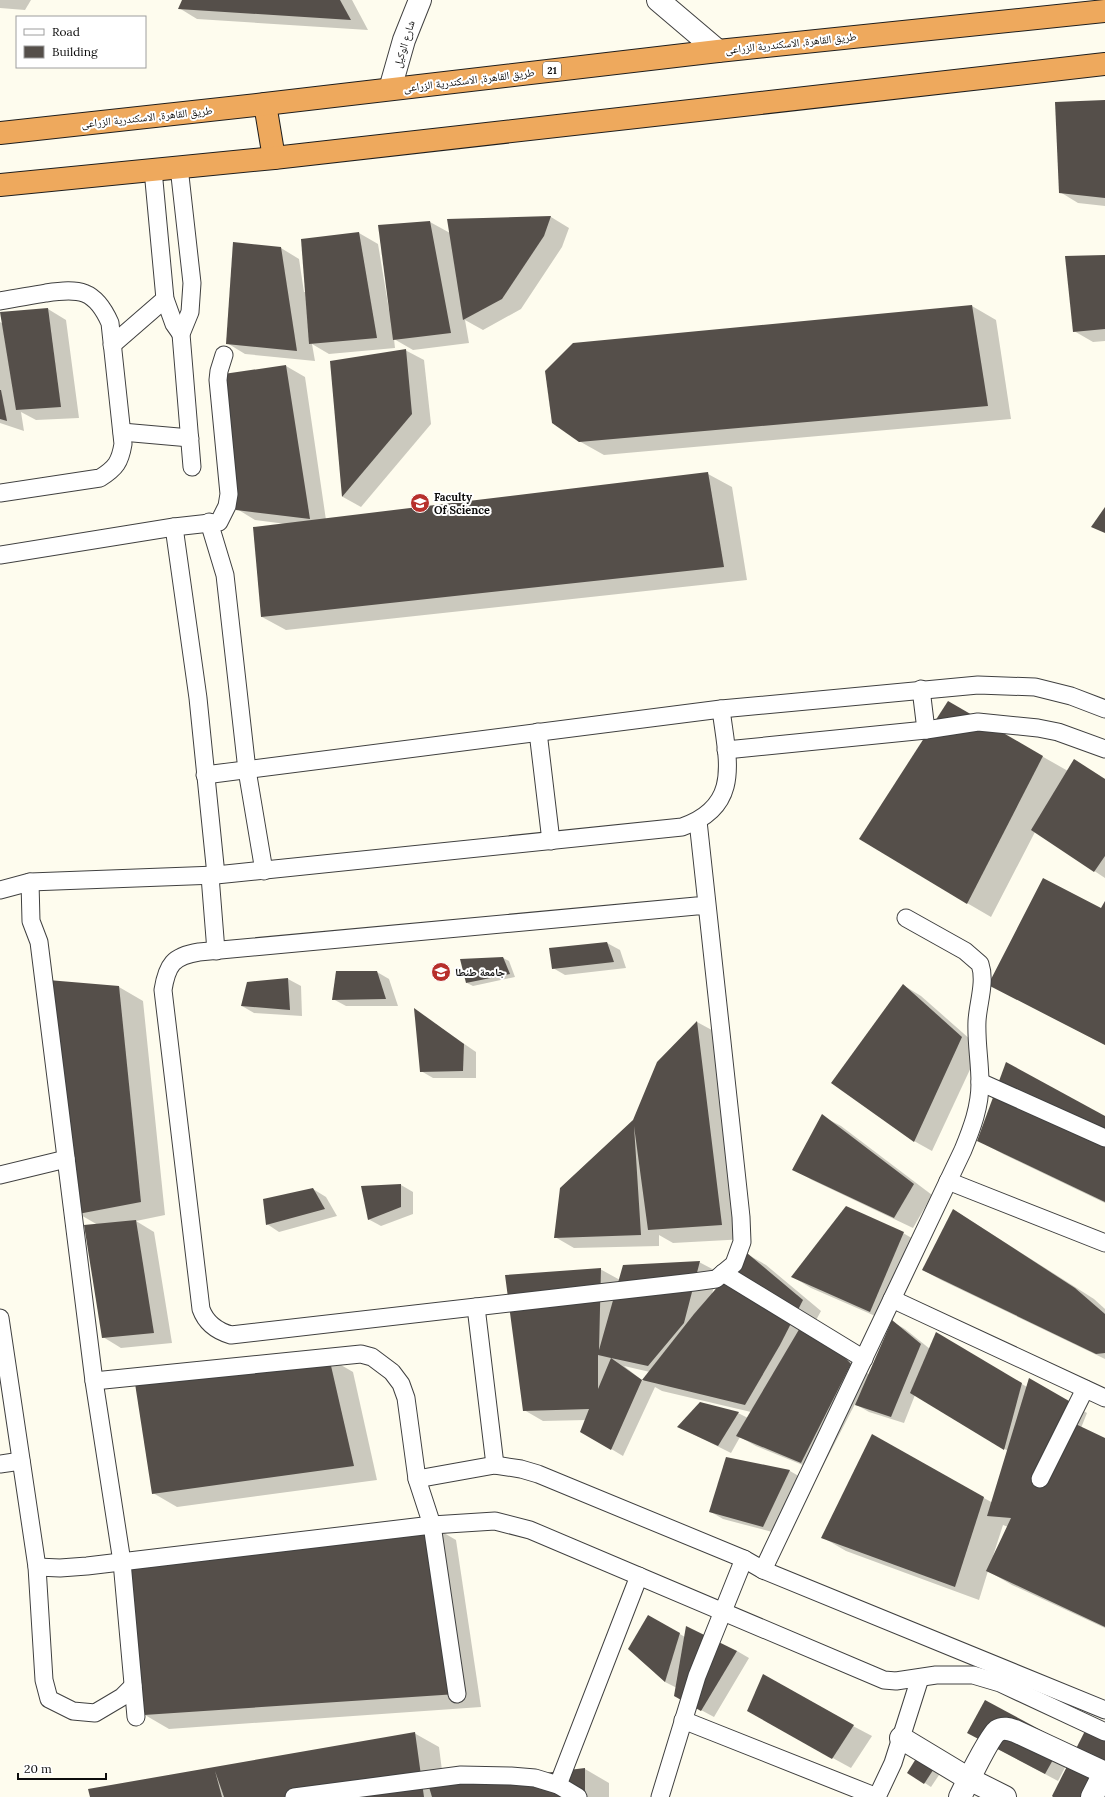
<svg xmlns="http://www.w3.org/2000/svg" width="1105" height="1797" font-family="Lora,'Noto Naskh Arabic',serif">
<rect width="100%" height="100%" fill="#fefcee"/>
<g fill="#0003" fill-rule="evenodd">
<polygon points="0,0 31,0 25,10 0,8"/>
<polygon points="183,0 352,0 368,30 197,19 179,8"/>
<polygon points="1105,101 1105,206 1078,203 1060,192"/>
<polygon points="551,217 569,228 562,247 521,309 483,330 465,320 469,343 413,350 394,339 395,348 329,354 312,344 315,361 245,354 227,343 281,248 299,259 304,292 306,292 359,233 378,244 389,310 390,310 380,226 430,222 450,233 448,220"/>
<polygon points="1105,256 1105,341 1093,342 1074,331"/>
<polygon points="972,306 996,320 1011,419 604,455 579,441"/>
<polygon points="48,309 66,320 79,418 36,420 21,412 24,431 0,423 0,322 3,324"/>
<polygon points="405,350 424,360 431,424 361,507 343,497 331,362"/>
<polygon points="286,366 305,377 326,520 708,474 732,487 747,580 286,630 262,617 286,524 255,520 237,509"/>
<polygon points="948,703 1068,771 1092,771 1105,779 1105,878 1035,832 991,917 967,903"/>
<polygon points="1105,903 1105,1045 990,984 1102,910"/>
<polygon points="607,943 620,950 626,968 565,975 553,968"/>
<polygon points="503,958 509,961 515,977 473,986 467,983"/>
<polygon points="377,972 389,979 398,1006 346,1006 333,999"/>
<polygon points="288,979 301,986 302,1016 254,1013 242,1006 248,983"/>
<polygon points="49,981 119,987 143,1001 165,1215 136,1221 154,1232 172,1343 121,1348 103,1337 98,1225 79,1214"/>
<polygon points="903,985 921,996 980,1048 932,1151 914,1141"/>
<polygon points="415,1010 476,1052 476,1078 433,1078 421,1071"/>
<polygon points="697,1022 721,1035 746,1239 673,1243 659,1235 659,1246 574,1248 555,1237 634,1121 658,1063"/>
<polygon points="822,1116 841,1126 932,1195 913,1228 812,1180 793,1169"/>
<polygon points="1105,1117 1105,1203 1003,1154 979,1141"/>
<polygon points="401,1185 413,1192 413,1214 381,1226 368,1219"/>
<polygon points="313,1189 326,1197 337,1216 279,1232 267,1224"/>
<polygon points="954,1210 1094,1299 1105,1309 1105,1359 941,1280 923,1270"/>
<polygon points="903,1233 922,1244 889,1322 811,1288 793,1277"/>
<path d="M747,1254L766,1265L821,1311L815,1322L826,1328L869,1375L893,1322L905,1329L930,1349L937,1334L1027,1387L1029,1379L1087,1413L1081,1428L1105,1439V1628L1012,1585L988,1571L979,1600L846,1551L822,1537L872,1436L993,1503L1008,1451L915,1395L904,1423L869,1412L855,1404L820,1472L756,1446L740,1437L731,1453L691,1433L738,1413L748,1418L751,1412L662,1391L655,1387L623,1456L581,1431L586,1420L543,1421L524,1410L600,1269L620,1280L699,1262L718,1272L712,1294ZM624,1366L650,1372L643,1381ZM1003,1525L1008,1527L993,1556Z"/>
<polygon points="329,1358 353,1372 377,1480 177,1507 153,1493"/>
<polygon points="727,1458 790,1471 802,1478 776,1533 723,1519 711,1512"/>
<polygon points="432,1526 456,1540 481,1707 169,1729 145,1715"/>
<polygon points="648,1616 685,1637 737,1651 749,1658 714,1717 688,1703 677,1688 665,1682 629,1649"/>
<polygon points="767,1722 853,1726 872,1736 851,1768"/>
<polygon points="414,1733 439,1747 444,1786 585,1769 609,1783 609,1797 91,1797 89,1790"/>
<polygon points="981,1740 1074,1750 1058,1781"/>
<polygon points="945,1766 931,1787 908,1772"/>
</g>
<g fill="#554f4a">
<polygon points="182,0 340,0 351,20 178,9"/>
<polygon points="1105,100 1105,198 1059,193 1055,102"/>
<polygon points="551,216 544,236 502,299 463,320 447,219"/>
<polygon points="430,221 451,333 393,340 378,225"/>
<polygon points="359,232 377,338 309,344 301,239"/>
<polygon points="233,242 281,247 297,351 226,344"/>
<polygon points="1105,255 1105,329 1073,332 1065,256"/>
<polygon points="972,305 988,406 579,442 552,423 545,371 573,343"/>
<polygon points="48,308 61,407 16,410 0,312"/>
<polygon points="406,349 412,414 342,497 330,361"/>
<polygon points="286,365 310,519 236,510 210,376"/>
<polygon points="0,390 1,390 7,421 0,419"/>
<polygon points="708,472 724,567 261,617 253,527"/>
<polygon points="1105,507 1105,533 1091,527"/>
<polygon points="948,701 1043,756 967,904 859,839"/>
<polygon points="1074,759 1105,779 1105,856 1094,872 1031,830"/>
<polygon points="1043,878 1101,908 1105,901 1105,1045 988,985"/>
<polygon points="607,942 614,962 552,969 549,948"/>
<polygon points="503,957 510,974 466,983 460,959"/>
<polygon points="336,971 377,971 386,999 332,1000"/>
<polygon points="288,978 290,1010 241,1006 247,982"/>
<polygon points="48,980 119,986 141,1202 78,1214"/>
<polygon points="903,984 962,1037 914,1142 831,1083"/>
<polygon points="414,1008 464,1044 463,1071 420,1072"/>
<polygon points="697,1021 722,1225 648,1230 634,1126 641,1235 554,1238 560,1188 633,1120 657,1062"/>
<polygon points="1006,1062 1105,1116 1105,1202 977,1141"/>
<polygon points="822,1114 914,1184 894,1218 792,1170"/>
<polygon points="401,1184 401,1207 368,1220 361,1186"/>
<polygon points="313,1188 325,1209 266,1225 263,1199"/>
<polygon points="846,1206 904,1232 870,1312 791,1277"/>
<polygon points="953,1209 1075,1288 1105,1314 1105,1353 1096,1354 922,1270"/>
<polygon points="136,1220 154,1333 102,1338 84,1225"/>
<polygon points="747,1253 803,1300 780,1345 745,1405 642,1380 694,1314"/>
<polygon points="700,1261 684,1323 648,1366 611,1358 598,1355 598,1389 611,1358 642,1380 611,1450 580,1432 589,1409 523,1411 505,1275 601,1268 599,1350 623,1265"/>
<polygon points="807,1316 851,1364 801,1463 736,1436"/>
<polygon points="892,1320 921,1344 891,1417 855,1405"/>
<polygon points="936,1332 1022,1383 1004,1450 910,1393"/>
<polygon points="329,1357 354,1466 152,1494 134,1377"/>
<polygon points="1029,1378 1069,1401 1063,1418 1105,1438 1105,1627 986,1571 1011,1518 987,1516"/>
<polygon points="700,1402 739,1412 718,1446 677,1427"/>
<polygon points="872,1434 984,1497 955,1587 821,1538"/>
<polygon points="726,1457 790,1470 763,1527 709,1512"/>
<polygon points="432,1525 457,1694 144,1715 125,1562"/>
<polygon points="648,1615 680,1633 665,1682 628,1649"/>
<polygon points="686,1626 737,1651 701,1711 674,1696"/>
<polygon points="763,1674 854,1725 832,1759 747,1711"/>
<polygon points="985,1700 1063,1742 1045,1774 967,1733"/>
<polygon points="1086,1729 1105,1739 1105,1797 1053,1797 1052,1796"/>
<polygon points="415,1732 424,1797 224,1797 215,1771 222,1797 90,1797 88,1789"/>
<polygon points="917,1757 939,1761 924,1784 907,1773"/>
<polygon points="585,1768 585,1797 432,1797 429,1787"/>
</g>
<g fill="none" stroke-linecap="round" stroke-linejoin="round">
<g stroke="#404040" stroke-width="19">
<g id="lane">
<polyline points="179,167 192,283 190,312 181,334 192,467"/>
<polyline points="153,170 165,299 174,324 181,334"/>
<path d="M0,301C15,298 30,296 46,293C79,288 95,289 110,323L123,444C120,462 116,468 100,478L0,493"/>
<polyline points="112,345 165,299"/>
<polyline points="122,432 190,438"/>
<polyline points="209,522 225,575 247,770 264,871"/>
<polyline points="174,527 198,698 216,875"/>
<polyline points="0,555 174,527 219,522 227,506 229,494 218,380 219,371 224,355"/>
<polyline points="921,689 926,730"/>
<polyline points="538,732 551,841"/>
<polyline points="726,750 926,730 978,722 1038,728 1058,732 1105,749"/>
<polyline points="205,775 721,709 978,685 1035,687 1071,696 1105,709"/>
<path d="M698,821L741,1217L742,1242L734,1264L716,1279L694,1282L231,1335C217,1331 206,1323 201,1309L163,990C167,965 173,956 199,952L707,905"/>
<polyline points="210,876 216,951"/>
<polyline points="30,882 31,921 39,942 94,1381 122,1562 136,1717"/>
<path d="M0,890L30,882L216,875L682,827C743,806 727,759 721,709"/>
<polyline points="980,1082 1105,1138"/>
<polyline points="0,1175 66,1159"/>
<polyline points="948,1181 1105,1243"/>
<polyline points="723,1273 864,1359"/>
<polyline points="892,1299 1105,1398"/>
<polyline points="476,1307 495,1465"/>
<polyline points="0,1318 37,1567 44,1680 49,1699 73,1711 95,1713 122,1697 133,1686"/>
<polyline points="94,1381 361,1354 372,1357 392,1372 401,1384 406,1398 417,1479 432,1525 457,1694"/>
<polyline points="0,1464 21,1461"/>
<polyline points="417,1479 495,1465 521,1469 538,1474 744,1559 763,1570 1105,1710"/>
<polyline points="1040,1479 1085,1389"/>
<polyline points="37,1567 60,1568 87,1566 432,1525 495,1521 530,1530 884,1680 896,1681 936,1675 973,1675 1000,1683 1105,1732"/>
<path d="M763,1570L963,1150C972,1128 980,1107 980,1083C980,1062 976,1042 977,1021C978,1003 986,982 980,964L965,951L906,918"/>
<polyline points="683,1720 877,1797"/>
<polyline points="558,1785 639,1576"/>
<polyline points="294,1797 461,1775 511,1776 535,1778 558,1785 578,1797"/>
<polyline points="660,1797 697,1676 744,1559"/>
<polyline points="877,1797 893,1763 920,1678"/>
</g>
</g>
<g stroke="#404040" stroke-width="24">
<g id="street">
<polyline points="658,0 718,51"/>
<polyline points="390,89 404,40 420,0"/>
<polyline points="901,1738 969,1779 1005,1797"/>
<path d="M960,1797C966,1785 989,1737 997,1731C1003,1727 1009,1729 1015,1731L1105,1773"/>
<polyline points="1092,1797 1104,1773"/>
</g>
</g>
<g stroke="#1e1e1e" stroke-width="24">
<g id="highway">
<polyline points="265,104 274,158"/>
<polyline points="0,133 265,104 718,51 1105,11"/>
<polyline points="0,185 274,158 1105,64"/>
</g>
</g>
<use href="#lane" stroke="#fff" stroke-width="17"/>
<use href="#street" stroke="#fff" stroke-width="22"/>
<use href="#highway" stroke="#eea95d" stroke-width="22"/>
</g>
<defs>
<g id="university-disc" transform="scale(1)"><circle r="9.5" fill="#b72f2b" stroke="#fff"/><path d="M0-5L7-2L0 1L-7-2ZM-4 1L0 2.5L4 1V4Q0 6-4 4Z" fill="#fff"/></g>
</defs>
<g fill-rule="evenodd">
<use href="#university-disc" x="420" y="503"/>
<use href="#university-disc" x="441" y="972"/>
</g>
<g text-anchor="middle" dominant-baseline="central" stroke-width="4" stroke-linejoin="round" paint-order="stroke">
<rect fill="#fff" stroke="#565656" stroke-width="1" x="543" y="62" width="18" height="16" rx="3"/>
<g font-size="10" font-weight="bold" fill="#0d0d0d">
<text x="552" y="70">21</text>
</g>
<g font-size="11" fill="#0d0d0d" stroke="#fff">
<text transform="translate(791 43) rotate(-6)">طريق القاهرة, الاسكندرية الزراعى</text>
<text transform="translate(404 44) rotate(-73)">شارع الوكيل</text>
<text transform="translate(469 80) rotate(-7)">طريق القاهرة, الاسكندرية الزراعى</text>
<text transform="translate(147 117) rotate(-6)">طريق القاهرة, الاسكندرية الزراعى</text>
</g>
<g font-size="11" font-weight="bold" fill="#0d0d0d" stroke="#fff" text-anchor="start">
<text x="434" y="497">Faculty<tspan x="434" dy="13">Of Science</tspan></text>
<text x="455" y="972">جامعة طنطا</text>
</g>
</g>
<rect x="16" y="16" width="130" height="52" fill="#ffffff" stroke="#9e9e9e"/>
<rect x="24" y="29" width="20" height="6" fill="#ffffff" stroke="#9e9e9e"/>
<text x="52" y="36" font-size="12" fill="#0d0d0d">Road</text>
<rect x="24" y="46" width="20" height="12" fill="#554f4a" stroke="#9e9e9e"/>
<text x="52" y="56" font-size="12" fill="#0d0d0d">Building</text>
<path d="M18 1773v6h88v-6" fill="none" stroke="#0d0d0d" stroke-width="2"/>
<text x="24" y="1773" font-size="12" fill="#0d0d0d" stroke="#ffffff" stroke-width="3" paint-order="stroke">20 m</text>
</svg>
